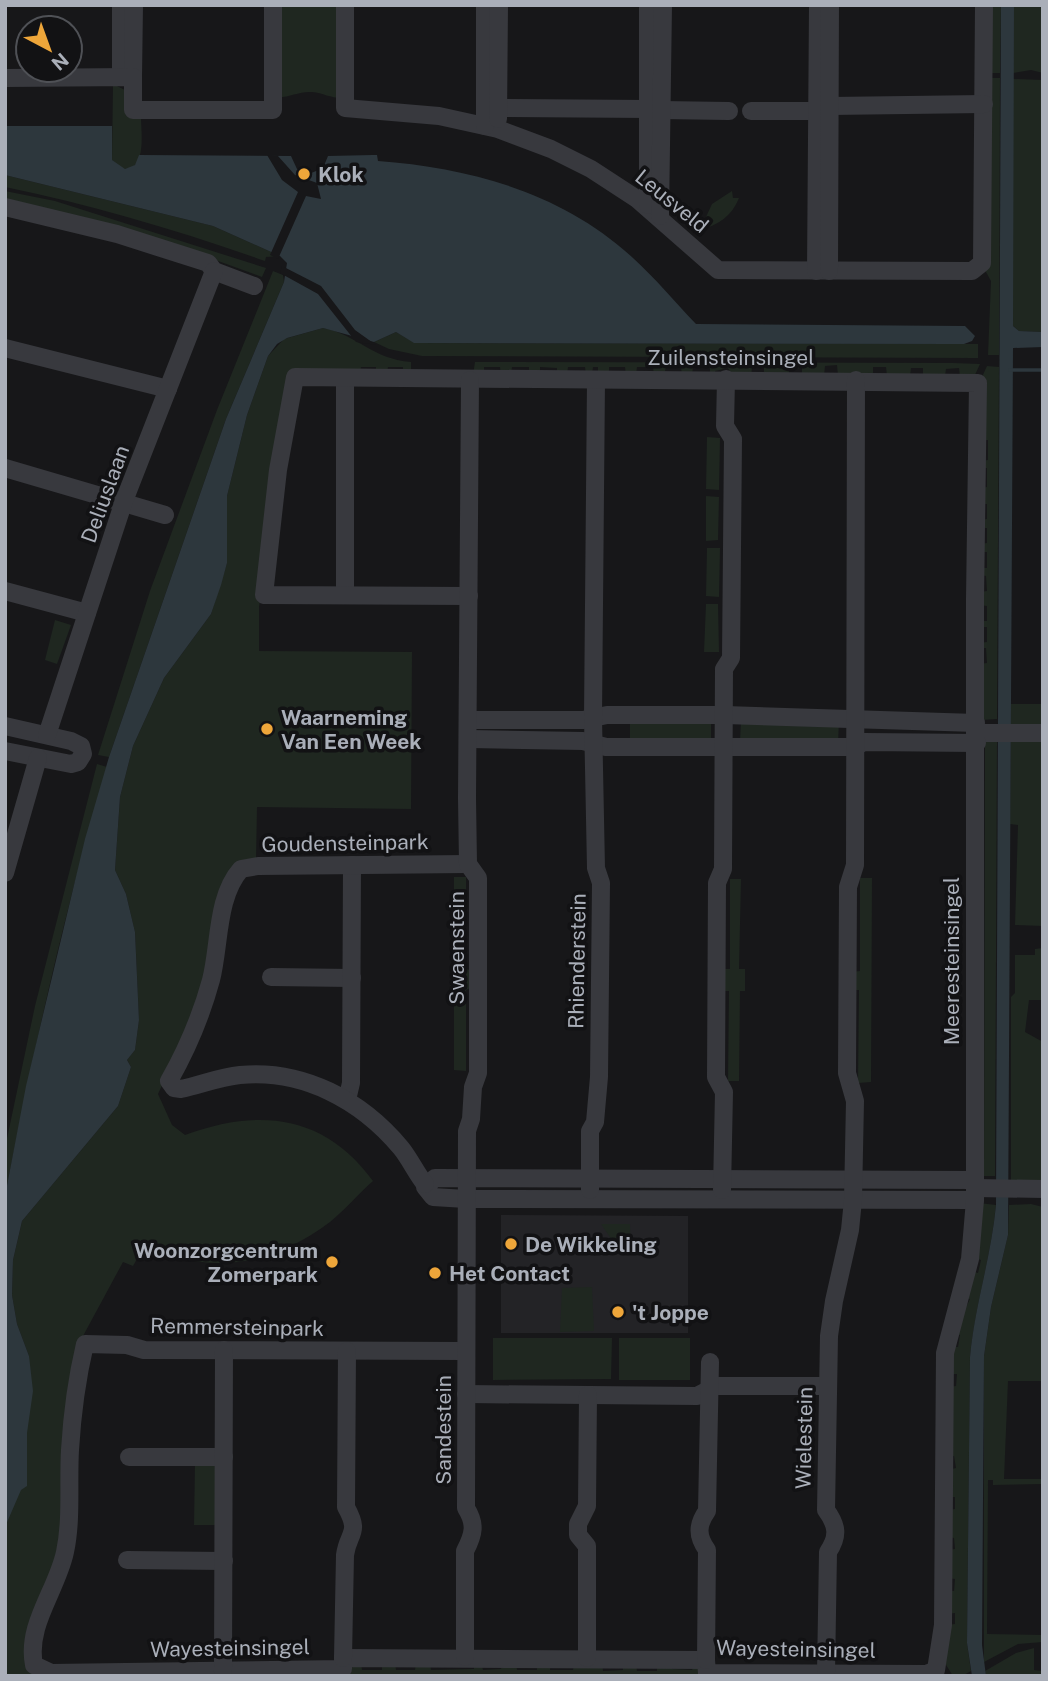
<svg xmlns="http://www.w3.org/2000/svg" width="1048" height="1681" font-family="'Public Sans',sans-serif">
<rect width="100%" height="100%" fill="#171719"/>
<polygon fill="#232326" points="501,1215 688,1216 688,1333 501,1333"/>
<g fill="#1f2720">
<path d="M276,5H343L342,98C330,98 323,93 312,92C299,91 289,98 276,97Z"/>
<polygon points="990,5 1001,5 1000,73 990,73"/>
<polygon points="1014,5 1043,5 1043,73 1031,70 1013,73"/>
<polygon points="991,78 1000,78 999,355 988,355 991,281 986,272"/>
<polygon points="1013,79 1043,80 1043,332 1019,331 1013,326"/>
<path d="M113,84L125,90L126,116L141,117C141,131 147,169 125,169C118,169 115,165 112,160Z"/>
<path d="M5,175L213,226L280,256L266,257L265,261C180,231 93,205 5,187Z"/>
<polygon points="5,191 55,201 266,268 262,277 199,254 5,202"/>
<path d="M732,191L733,198H739C732,216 718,225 700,230L712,204Z"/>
<polygon points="273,271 283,275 284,282 226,419 109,757 98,755 150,591 217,410"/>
<path d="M323,328C358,335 372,359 411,362V375L403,374V367H388L387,374H376V367H361L360,374L293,375L259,607V651L412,652L411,809L257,807L256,860L236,862C220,942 193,1021 158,1094L172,1125L185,1135C259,1108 324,1114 373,1181C358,1194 345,1210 330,1222C268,1268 214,1273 143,1248L133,1266L123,1262L83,1336L67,1526L34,1632L42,1676H5V1521L19,1486H27L21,1461L29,1356L17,1324L12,1295L13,1260L22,1221L118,1106L131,1067L127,1060L135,1050L139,1020L135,932L126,894L115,870L120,797L133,746L164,678L211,614L227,563V496L247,415L268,356L284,339Z"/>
<polygon points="396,332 415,343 978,344 978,358 422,356 389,349 374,342"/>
<polygon points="475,362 953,363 980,364 974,377 960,377 959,368 946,369 945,376 923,376 923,368 911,368 910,376 887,376 886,367 873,367 873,376 838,376 837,365 825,366 824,376 802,376 802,368 789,369 789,376 764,376 764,368 752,368 751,376 733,376 728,368 715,371 715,375 710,375 710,368 693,367 692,375 682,375 681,367 666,367 664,375 654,375 653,367 637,367 636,375 626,375 625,367 609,367 609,375 598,375 598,367 593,367 592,375 586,375 585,367 568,367 567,375 557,375 557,368 540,367 540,375 529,375 529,367 512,367 511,375 501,375 500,367 484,367 484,375 473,375"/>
<polygon points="987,366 999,367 997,719 980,720 984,682 979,664 987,663 986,648 979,648 979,643 987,642 987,627 979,627 979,621 987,621 987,606 979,605 979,592 987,591 986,576 979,575 979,568 987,568 987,552 979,552 979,544 987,543 987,528 979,528 979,520 987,519 987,504 979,504 979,488 987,487 987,468 979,468 979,461 988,460 988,440 980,440 982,377"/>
<polygon points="707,437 720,438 719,490 706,489"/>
<polygon points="706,496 719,497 718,540 706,541"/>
<polygon points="707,548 720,548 719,597 706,596"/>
<polygon points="706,604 718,604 719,652 704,652"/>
<polygon points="55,620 71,625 57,664 45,660"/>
<polygon points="1011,704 1043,704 1043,727 1011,728"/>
<polygon points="630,719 711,719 711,745 630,743"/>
<polygon points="741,720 839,721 838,744 740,742"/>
<polygon points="985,740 997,740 995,1176 984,1176"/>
<polygon points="1011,740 1043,740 1043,926 1015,925 1018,825 1010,824"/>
<path d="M97,764L107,767C65,908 33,1052 5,1196V1148L35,1006Z"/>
<polygon points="454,877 466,877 466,930 454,931"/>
<polygon points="860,878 872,878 871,1082 858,1083 859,990 851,990 851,972 860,971"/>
<polygon points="730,879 741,879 739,969 745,969 745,991 740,991 739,1081 728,1081 729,991 723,991 723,969 730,969"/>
<polygon points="454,932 466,932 466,968 472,972 472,987 466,990 466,1071 454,1070 454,990 450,989 450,969 460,968 454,967"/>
<polygon points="1043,948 1043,1000 1029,1000 1025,1032 1043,1042 1043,1185 1011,1186 1011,997 1015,993 1015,955 1035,955 1035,949"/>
<path d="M979,1203L996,1205C991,1258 975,1305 970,1357L967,1643L971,1671L962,1676H953L943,1660L947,1625L955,1624V1613L947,1614V1591H954L955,1579L947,1578V1550L955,1549L954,1538L947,1537V1510L955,1509V1497H948V1470L956,1468L954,1456H948V1387L956,1386L957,1374H948L951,1346L958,1347L960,1335L953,1333L970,1299L963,1297L971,1271L978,1273L981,1260L974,1258Z"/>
<polygon points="1031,1204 1043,1207 1043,1381 1008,1381 1004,1479 1043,1479 1043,1484 993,1485 993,1480 988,1480 987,1634 1043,1635 1043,1642 1018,1644 984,1662 984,1356 991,1307 1008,1235 1009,1205"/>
<polygon points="601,1224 630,1224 631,1253 618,1249"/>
<polygon points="592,1287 594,1331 560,1332 562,1288"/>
<polygon points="493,1338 612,1338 611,1379 493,1380"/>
<rect x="619" y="1338" width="71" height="42"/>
<polygon points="195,1463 216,1463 215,1525 194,1525"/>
<polygon points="1034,1648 1034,1670 1043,1671 1043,1676 986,1676 985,1671 1016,1653"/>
<polygon points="354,1662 361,1662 362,1670 382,1670 382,1662 395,1662 396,1670 415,1670 416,1663 430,1663 431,1670 474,1669 474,1662 481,1662 483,1670 501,1669 502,1662 516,1662 517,1670 537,1670 537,1662 550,1662 550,1670 573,1670 574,1663 602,1663 603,1671 623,1670 623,1663 636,1664 637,1671 657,1671 657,1663 672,1664 672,1669 692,1670 694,1664 699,1665 698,1673 707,1676 340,1676 350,1674"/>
</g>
<g fill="#2d373d">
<path d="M1001,5H1014L1013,326L1019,331L1043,332V347L1013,348L1008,1235L991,1307L984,1356L982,1645L986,1676H972L967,1643L970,1357C975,1304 991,1258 996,1205Z"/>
<path d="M5,126H112V160L125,169L135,165L139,155L291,156L297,169L309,174L323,168L328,156L373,155H377L378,161C471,168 563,193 633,258C655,278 675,302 696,324L965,326L975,336L972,341L964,344L414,343L396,332L374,342L323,328L287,338L277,344L268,356L247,415L227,496V563L221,585L211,614L164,678L133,746L120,797L115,870L126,894L135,932L139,1020L135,1050L127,1060L131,1067L118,1106L22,1221L13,1260L12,1295L17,1324L29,1356L33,1391L27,1433V1486L21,1490L5,1527V1196L26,1086L85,839L109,757L226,419L284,282L287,263L280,256L213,226L5,175Z"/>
</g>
<g fill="#171719">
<polygon points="267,155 278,156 295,175 317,183 321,199 306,196 278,259 270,255 298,192 282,180"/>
<polygon points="282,266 321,286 355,330 376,345 356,342 318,294 280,273"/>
</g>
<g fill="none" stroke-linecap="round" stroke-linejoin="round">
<polyline stroke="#2d373d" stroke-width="3.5" points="1010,370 1043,370"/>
<g stroke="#38393e" stroke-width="18">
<polyline points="345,5 345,108 439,116 498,129 551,149 591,169 637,199 718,270 972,271 982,263 984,5"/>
<polyline points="485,5 485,126"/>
<polyline points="121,72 121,5"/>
<polyline points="133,77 134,5"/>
<polyline points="5,78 133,77 133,110 273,110 273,5"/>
<polyline points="830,106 984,104"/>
<polyline points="498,108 649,109"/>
<polyline points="661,110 729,111"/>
<polyline points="751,111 817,111"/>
<polyline points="498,119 499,5"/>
<polyline points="648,205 648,5"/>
<polyline points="5,207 117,234 208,263 214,271 254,286"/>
<polyline points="660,216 663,5"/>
<polyline points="816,271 818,5"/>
<polyline points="829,271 830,5"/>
<polyline points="5,348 168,389"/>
<polyline points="345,378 345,594"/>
<polyline points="5,468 165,515"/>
<polyline points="5,591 87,613"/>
<polyline points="470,720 583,720 607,715 725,715 976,723"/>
<polyline points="5,726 71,741 81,746 83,754 78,762 71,764 5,751"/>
<polyline points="977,733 1043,733"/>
<polyline points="47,735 124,501 214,271"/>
<polyline points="470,739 583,741 606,747 855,747 864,742 977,743"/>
<polyline points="5,873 38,758"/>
<polyline points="271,977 352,978"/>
<polyline points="347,1100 351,1083 352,865"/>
<polyline points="975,1180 435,1178 425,1187 433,1197 466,1199 975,1200"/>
<path d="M425,1184C416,1173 410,1159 401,1148C361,1100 303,1069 240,1075C219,1077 201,1085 181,1089L174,1088L169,1081C186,1051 202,1013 211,980C220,946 216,897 241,869L258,866L468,864"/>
<polyline points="975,1188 1043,1189"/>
<polyline points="590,1190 590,1131 595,1122 599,1077 601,883 596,868 593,718 596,380"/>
<polyline points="722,1190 724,1092 716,1077 717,883 723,869 724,669 731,658 733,439 725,426 726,379"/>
<path d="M466,1351L144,1350L127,1345L85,1344C77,1378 72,1416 70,1450C68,1484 72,1519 65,1552C57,1590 26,1625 34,1665L51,1673L343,1669V1658L706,1660L707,1673L926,1674L936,1670L943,1625L945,1353L970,1259L975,1200V599L978,383L295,377L278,470L264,595L469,596"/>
<polyline points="466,1394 697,1396 716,1386 828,1386"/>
<polyline points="129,1457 224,1457"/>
<polyline points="127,1560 224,1561"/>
<path d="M465,1657V1551C474,1534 476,1524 466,1508L467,1131L471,1119L473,1087L478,1073V878L468,864L467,798L470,380"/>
<path d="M343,1658L345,1555C348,1532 361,1534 346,1507L347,1351"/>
<polyline points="587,1658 587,1546 578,1535 578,1524 587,1506 588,1395"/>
<path d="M706,1660L707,1550C697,1536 697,1525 707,1511L710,1362"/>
<polyline points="223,1672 224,1350"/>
<path d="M826,1673L828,1552C839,1536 837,1525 826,1510L829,1336L834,1301L850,1230L853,1200L855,1101L847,1073L848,887L855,865L856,380"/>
</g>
</g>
<g fill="#eea63a" stroke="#121214" stroke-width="2.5">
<circle cx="304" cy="174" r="7"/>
<circle cx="267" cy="729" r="7"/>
<circle cx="511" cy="1244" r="7"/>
<circle cx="332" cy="1262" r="7"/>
<circle cx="435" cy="1273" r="7"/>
<circle cx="618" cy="1312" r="7"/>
</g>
<g text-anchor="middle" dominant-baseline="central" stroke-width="7" stroke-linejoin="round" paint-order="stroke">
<g font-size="21" font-weight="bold" fill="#aaafb9" stroke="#121214" text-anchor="start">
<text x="318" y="174">Klok</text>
<text x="281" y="717">Waarneming<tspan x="281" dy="24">Van Een Week</tspan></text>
<text x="525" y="1244">De Wikkeling</text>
<text x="318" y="1250" text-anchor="end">Woonzorgcentrum<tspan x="318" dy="24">Zomerpark</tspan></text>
<text x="449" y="1273">Het Contact</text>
<text x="632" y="1312">'t Joppe</text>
</g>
<g font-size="21" fill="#aaafb9" stroke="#121214">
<text transform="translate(672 201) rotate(39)">Leusveld</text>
<text x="731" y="357">Zuilensteinsingel</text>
<text transform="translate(105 494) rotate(-70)">Deliuslaan</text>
<text transform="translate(345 843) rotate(-1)">Goudensteinpark</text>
<text transform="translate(456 948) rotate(-90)">Swaenstein</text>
<text transform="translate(577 961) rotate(-89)">Rhienderstein</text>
<text transform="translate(951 961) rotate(-90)">Meeresteinsingel</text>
<text transform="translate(237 1327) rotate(1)">Remmersteinpark</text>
<text transform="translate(443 1430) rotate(-90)">Sandestein</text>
<text transform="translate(804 1438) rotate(-89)">Wielestein</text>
<text transform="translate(230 1648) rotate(-1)">Wayesteinsingel</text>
<text transform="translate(796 1649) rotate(1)">Wayesteinsingel</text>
</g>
</g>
<rect width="1048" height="1681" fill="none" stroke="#aaafb9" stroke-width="14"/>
<g transform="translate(49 49) rotate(139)"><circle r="33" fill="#121214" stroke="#4f5156" stroke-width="2"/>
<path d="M0-5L12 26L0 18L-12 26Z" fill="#eea63a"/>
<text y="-10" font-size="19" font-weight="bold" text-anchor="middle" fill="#aaafb9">N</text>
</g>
</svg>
